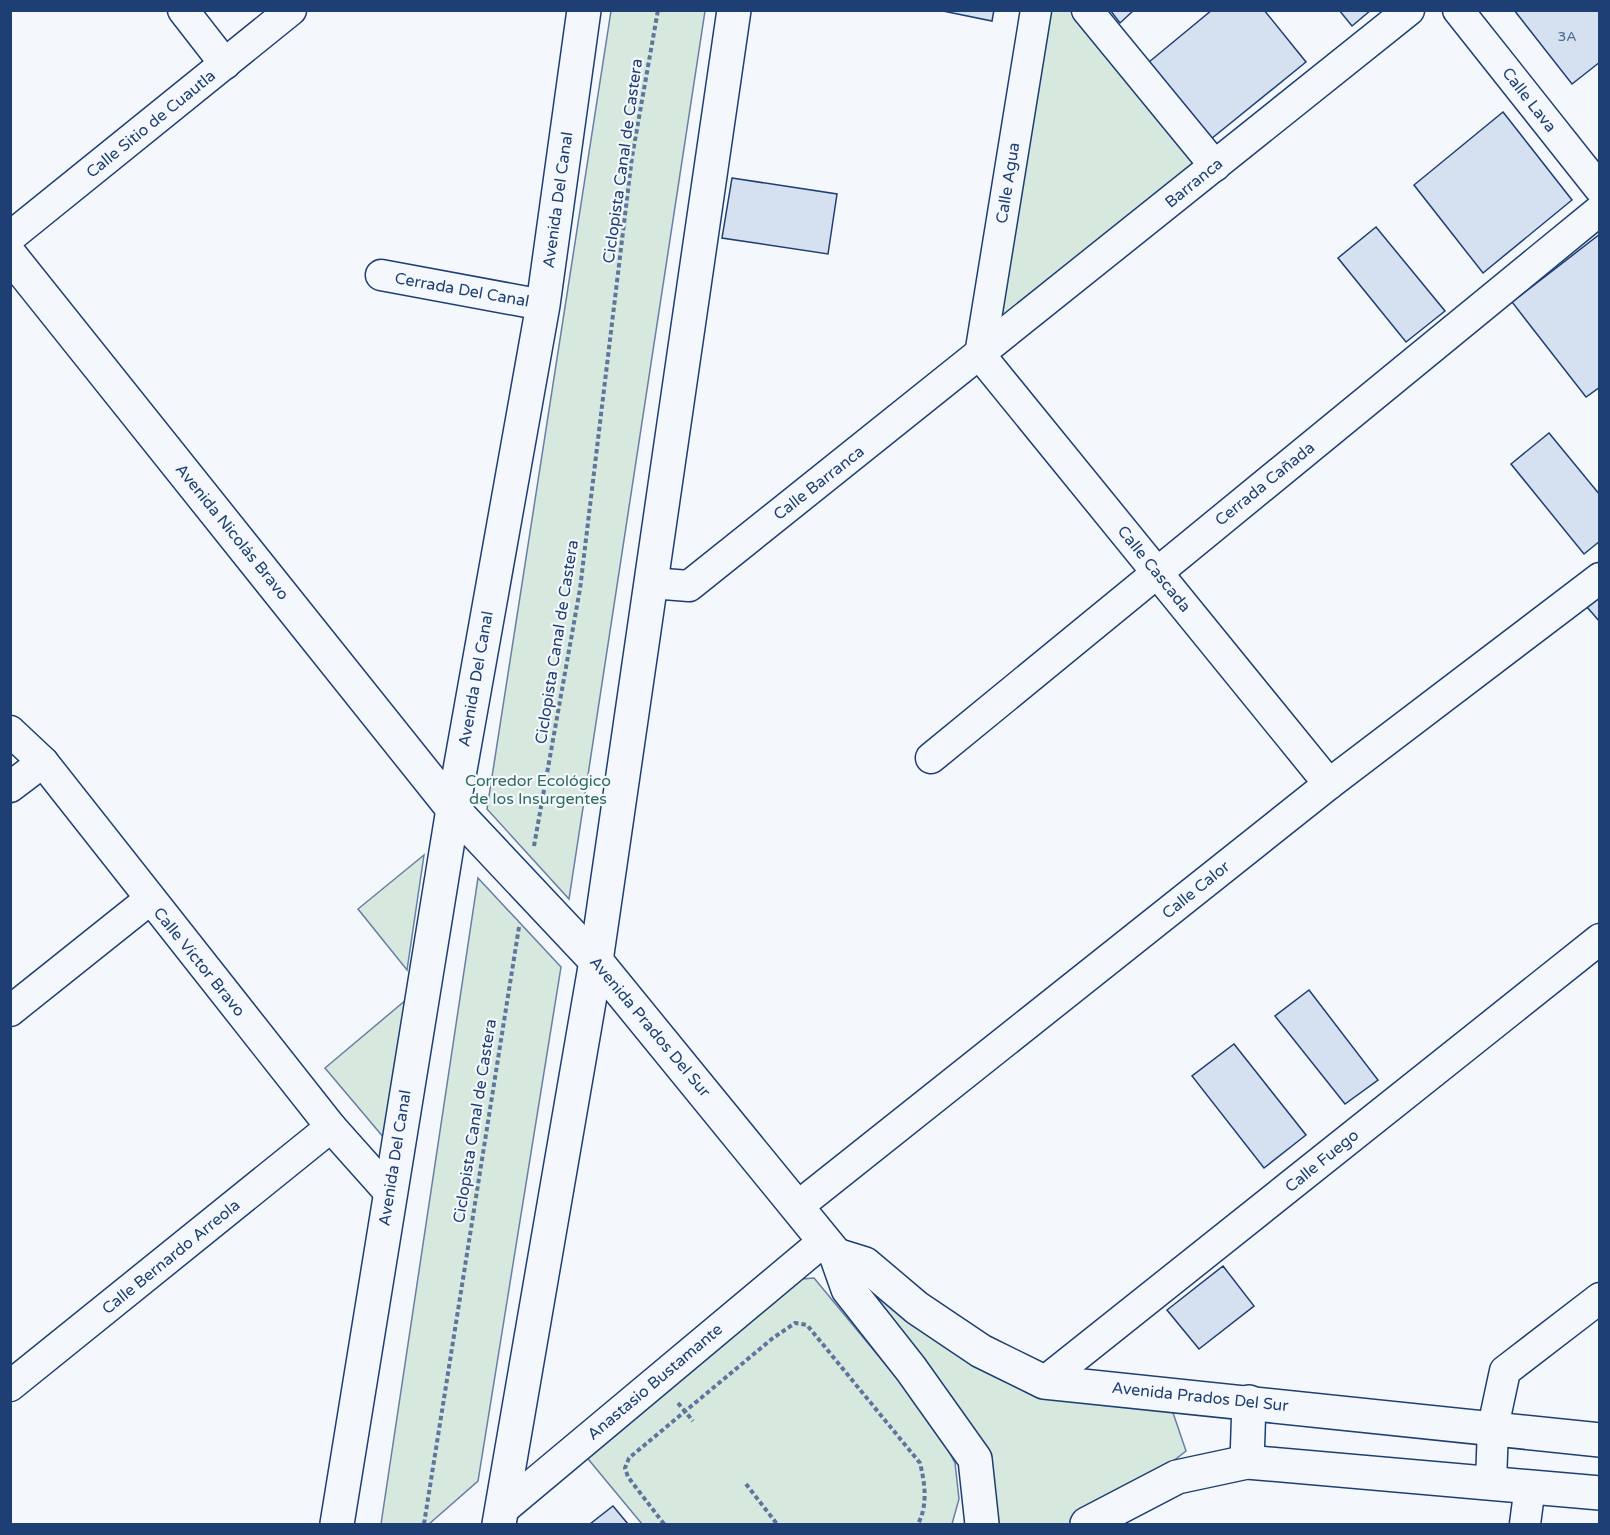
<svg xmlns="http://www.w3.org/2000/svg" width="1610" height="1535" font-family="'Varela Round',sans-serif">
<rect width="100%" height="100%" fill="#f4f7fb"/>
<g fill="#d7e8df" stroke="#687fa3" stroke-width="1.5">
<polygon points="611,11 705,11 569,899 487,809"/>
<polygon points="1036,11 1087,11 1215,166 980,355"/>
<polygon points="424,855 407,970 358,909"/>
<polygon points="478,878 561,967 478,1481 429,1524 381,1524"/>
<polygon points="413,994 390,1145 325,1068"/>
<polygon points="865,1266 979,1356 1168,1398 1186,1451 1113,1508 1082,1524 990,1524 979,1458 851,1288"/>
<polygon points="814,1278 934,1423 955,1463 959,1499 952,1524 642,1524 584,1454 801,1279"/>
</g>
<g fill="#d5e0f0" stroke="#1d3f73" stroke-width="1.5">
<polygon points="938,10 994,10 992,21"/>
<polygon points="1110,10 1134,10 1120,23"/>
<polygon points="1212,10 1264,10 1306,62 1211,139 1149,62"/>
<polygon points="1339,10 1371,10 1352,26"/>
<polygon points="1514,10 1600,10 1600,62 1572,84"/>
<polygon points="1503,112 1572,200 1483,273 1414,185"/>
<polygon points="732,178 837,194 828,254 722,238"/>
<polygon points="1376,227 1445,311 1406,342 1338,258"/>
<polygon points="1600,234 1600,387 1586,397 1512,302"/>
<polygon points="1549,433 1600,495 1600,541 1584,554 1511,464"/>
<polygon points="1600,597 1600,622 1587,607"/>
<polygon points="1309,990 1378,1080 1345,1104 1275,1016"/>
<polygon points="1234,1044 1306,1135 1264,1168 1192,1076"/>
<polygon points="1223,1266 1254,1306 1199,1349 1167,1310"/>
<polygon points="613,1506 628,1524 590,1524"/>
</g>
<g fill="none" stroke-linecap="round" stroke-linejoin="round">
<g stroke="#1d3f73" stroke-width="33">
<g id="minor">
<polyline points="183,10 225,64"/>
<polyline points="1087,10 1215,166"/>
<polyline points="1458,10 1600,189"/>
<polyline points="10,237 291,10"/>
<polyline points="381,275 543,305"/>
<polyline points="980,355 1329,784"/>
<polyline points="980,355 1036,10"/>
<polyline points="651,583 689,586 1409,10"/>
<polyline points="10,731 43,762 331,1127 389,1192"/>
<polyline points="931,758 1600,210"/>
<polyline points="10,787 43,762"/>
<polyline points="10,1011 149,900"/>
<polyline points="797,1207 1329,784 1600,578"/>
<polyline points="1044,1382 1600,939"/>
<polyline points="10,1386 331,1127"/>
<polyline points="1491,1482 1493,1427 1505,1371 1600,1298"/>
<polyline points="501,1511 825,1240"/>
<polyline points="1525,1524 1530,1486"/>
</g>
</g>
<g stroke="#1d3f73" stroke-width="36">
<g id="tertiary">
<polyline points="10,255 453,809"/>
<polyline points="1247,1462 1249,1402"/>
</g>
</g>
<g stroke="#1d3f73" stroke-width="36">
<g id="secondary">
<polyline points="453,809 596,961 836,1255 848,1289 911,1369 975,1459 982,1524"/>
<polyline points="836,1255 865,1264 917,1308 981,1351 1044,1382 1600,1440"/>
<polyline points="337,1524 453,809 543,305 584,10"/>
<polyline points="499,1524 596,961 734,10"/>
<polyline points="1087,1524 1177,1477 1247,1462 1600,1493"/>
</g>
</g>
<g stroke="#5e769c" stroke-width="4" stroke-dasharray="4.5 3" stroke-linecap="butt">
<polyline points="534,846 580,589 632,157 658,10"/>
<polyline points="678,1403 693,1421"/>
<polyline points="746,1484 777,1524"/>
<polyline points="424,1524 519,927"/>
<path d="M664,1524L628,1477L625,1468L629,1458L773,1338L795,1323L807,1325L920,1463C925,1484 928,1505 918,1524"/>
</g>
<use href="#minor" stroke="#f4f7fb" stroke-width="30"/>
<use href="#tertiary" stroke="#f4f7fb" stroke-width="33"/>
<use href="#secondary" stroke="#f4f7fb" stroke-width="33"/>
</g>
<g text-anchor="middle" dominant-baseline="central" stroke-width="4.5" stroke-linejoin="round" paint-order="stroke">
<g font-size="14" fill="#4b6792">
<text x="1567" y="36">3A</text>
</g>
<g font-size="16" fill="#1d3f73" stroke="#f4f7fb">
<text transform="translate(1529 100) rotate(52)">Calle Lava</text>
<text transform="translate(151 124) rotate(-39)">Calle Sitio de Cuautla</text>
<text transform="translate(623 161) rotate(-82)">Ciclopista Canal de Castera</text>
<text transform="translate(1008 183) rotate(-81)">Calle Agua</text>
<text transform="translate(1194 183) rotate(-39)">Barranca</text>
<text transform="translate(558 200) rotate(-82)">Avenida Del Canal</text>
<text transform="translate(462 290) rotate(10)">Cerrada Del Canal</text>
<text transform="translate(819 483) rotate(-38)">Calle Barranca</text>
<text transform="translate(1265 484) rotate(-39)">Cerrada Cañada</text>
<text transform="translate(232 532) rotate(51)">Avenida Nicolás Bravo</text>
<text transform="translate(1154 569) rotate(51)">Calle Cascada</text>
<text transform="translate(557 642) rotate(-81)">Ciclopista Canal de Castera</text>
<text transform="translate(476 679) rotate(-80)">Avenida Del Canal</text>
<text transform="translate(1196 890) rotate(-39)">Calle Calor</text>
<text transform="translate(199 962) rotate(51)">Calle Víctor Bravo</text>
<text transform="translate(650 1027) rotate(50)">Avenida Prados Del Sur</text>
<text transform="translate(475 1121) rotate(-81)">Ciclopista Canal de Castera</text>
<text transform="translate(395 1158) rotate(-81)">Avenida Del Canal</text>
<text transform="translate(1322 1161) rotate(-39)">Calle Fuego</text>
<text transform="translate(171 1257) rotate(-39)">Calle Bernardo Arreola</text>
<text transform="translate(655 1382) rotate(-40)">Anastasio Bustamante</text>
<text transform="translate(1200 1397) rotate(6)">Avenida Prados Del Sur</text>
</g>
<g font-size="16" fill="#2c6c60" stroke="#f4f7fb">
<text x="538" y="781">Corredor Ecológico<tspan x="538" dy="18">de los Insurgentes</tspan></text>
</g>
</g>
<rect width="1610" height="1535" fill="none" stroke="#1d3f73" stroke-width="24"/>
</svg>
